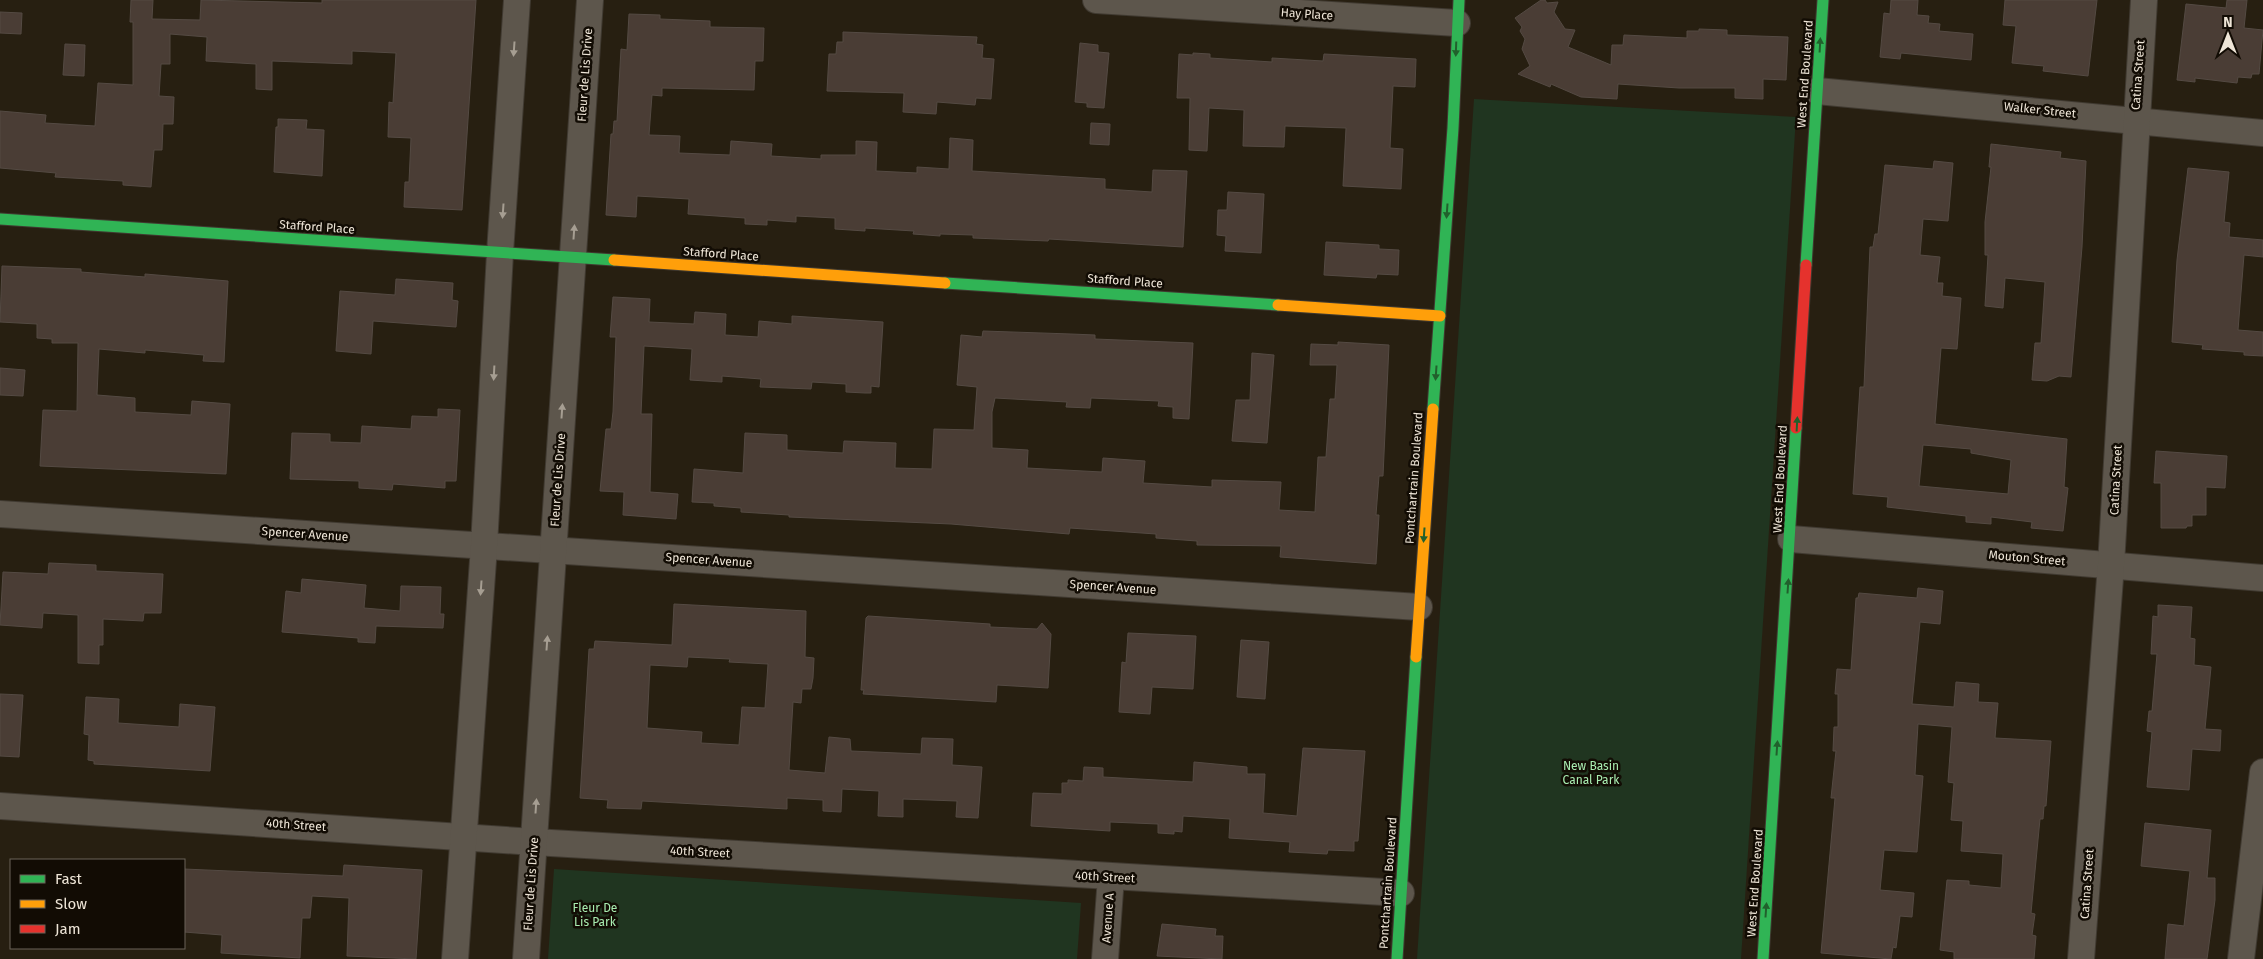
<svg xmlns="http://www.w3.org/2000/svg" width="2263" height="959" font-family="'Fira Sans',sans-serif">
<rect width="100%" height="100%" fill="#271f11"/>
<g fill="#203520">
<polygon points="1474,99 1796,117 1741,959 1417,959"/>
<polygon points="554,869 1081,903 1077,959 548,959"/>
</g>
<g fill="#4a3d35" stroke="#544a43" fill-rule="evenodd">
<polygon points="131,0 153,0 152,19 200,20 201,0 322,3 322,0 476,0 462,210 404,207 405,182 409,182 411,138 388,137 389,102 393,103 396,53 352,51 352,64 272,61 272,90 256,89 256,64 206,61 207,37 170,34 170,64 161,64 159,96 174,97 173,124 163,124 162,150 154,150 151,187 123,185 123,181 55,177 56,173 0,168 0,111 46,115 45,123 95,126 98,83 133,85 133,22 130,22"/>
<polygon points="1541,0 1545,0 1547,3 1558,2 1554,12 1565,29 1575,30 1568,47 1611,65 1612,45 1623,45 1624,35 1687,38 1687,31 1699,31 1699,29 1727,30 1727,35 1788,37 1786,80 1763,79 1763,99 1735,98 1735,88 1679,88 1618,84 1617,99 1581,97 1551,84 1550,87 1518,74 1530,66 1522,49 1525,39 1520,31 1522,27 1515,18"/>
<polygon points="1891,0 1918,0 1917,15 1929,16 1928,23 1940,24 1939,31 1973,34 1971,60 1901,53 1900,59 1880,57 1884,13 1890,14"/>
<polygon points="2005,0 2097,0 2088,76 2043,71 2044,66 2012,63 2016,26 2003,25"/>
<polygon points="2227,0 2247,0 2244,28 2263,30 2259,74 2252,74 2251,78 2238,77 2237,83 2195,78 2195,82 2177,80 2186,4 2226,8"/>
<polygon points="0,12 22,13 21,34 0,33"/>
<polygon points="629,14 660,15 660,19 710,21 710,27 764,28 763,61 755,61 754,90 662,88 662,96 652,95 649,135 680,136 679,153 730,155 731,141 772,144 771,156 821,159 821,155 856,155 856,141 877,142 876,171 917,173 917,167 949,169 950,138 973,140 972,171 1105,179 1105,189 1152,192 1153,170 1187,171 1183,247 1049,239 1048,241 973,238 973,235 940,234 940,236 913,234 914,231 865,228 865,231 835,229 835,218 796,216 796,222 767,220 767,225 745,224 745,218 688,214 689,199 637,196 636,217 606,215 611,134 613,134 614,121 617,121 621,49 627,50"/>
<polygon points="843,32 977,37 976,44 983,45 982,58 994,59 991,99 976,98 975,105 937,102 936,114 903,112 904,93 827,91 829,54 836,54 837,42 843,42"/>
<polygon points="1080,43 1098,45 1098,52 1109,53 1104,108 1087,107 1087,103 1075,102"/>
<polygon points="65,44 85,45 84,76 63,75"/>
<polygon points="1193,53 1210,54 1210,58 1272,62 1272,58 1323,61 1324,54 1416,59 1415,87 1393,86 1390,148 1403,149 1401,189 1343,186 1346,128 1285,126 1284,147 1243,146 1244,110 1209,108 1207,151 1189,150 1190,98 1177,98 1179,54 1193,55"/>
<polygon points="278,119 307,120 306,129 324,130 322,176 274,172 276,127 278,127"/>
<polygon points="1091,123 1110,124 1109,145 1090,144"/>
<polygon points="1991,144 2061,152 2060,158 2086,161 2082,247 2071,377 2059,376 2047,381 2032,380 2035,343 2041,343 2045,282 2005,278 2003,308 1985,306 1988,255 1985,255 1985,222 1991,167 1989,167"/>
<path d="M1934,161L1953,163L1948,221L1923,219L1920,255L1940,257L1937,283H1943L1942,296L1961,298L1957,349L1941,348L1935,424L2067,439L2064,487L2068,488L2063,531L2031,528L2032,522L1991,517V524L1966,522V516L1887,507L1888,497L1853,494L1860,387H1864L1870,247H1873L1875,234H1878L1885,165L1933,169ZM1923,445L1971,449V453L2011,460L2008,494L1919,486Z"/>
<polygon points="2188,168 2229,172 2224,222 2230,223 2229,237 2263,240 2263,257 2244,255 2238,330 2263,332 2263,356 2244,355 2244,352 2202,349 2203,345 2172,342 2177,260"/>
<polygon points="1228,192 1264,194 1261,253 1225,251 1226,236 1217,235 1218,210 1227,210"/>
<polygon points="1326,242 1379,245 1379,249 1399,250 1398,275 1377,274 1376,278 1324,275"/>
<polygon points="2,266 81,269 81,272 145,277 145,274 228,281 224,362 203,361 204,355 145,350 145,353 99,349 97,395 135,398 135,412 191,415 192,401 230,404 226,474 40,466 43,410 77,411 78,343 52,343 52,339 37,338 37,324 0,322"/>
<polygon points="396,279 453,283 452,300 458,301 456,327 373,321 371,354 336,351 340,291 395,295"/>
<polygon points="613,297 650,299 649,322 694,324 695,312 726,314 725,335 758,337 759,321 792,324 792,316 883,322 879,387 871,386 871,393 865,393 846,392 846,384 812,382 811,389 760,387 761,379 722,376 722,382 690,380 692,349 644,346 641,414 652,414 650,492 678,494 676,519 623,515 624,492 600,491 606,429 611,429 613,412 616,337 610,337"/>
<polygon points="983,331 1071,334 1095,335 1095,339 1193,343 1189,419 1173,418 1173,407 1158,406 1159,401 1091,398 1090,408 1066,407 1067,402 995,398 992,412 992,448 1028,450 1027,468 1102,472 1103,458 1145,461 1143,483 1212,487 1212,480 1281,482 1279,510 1315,512 1318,457 1326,457 1330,399 1335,399 1337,365 1310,365 1311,344 1338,345 1338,342 1389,345 1383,476 1379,476 1376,515 1379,515 1376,564 1280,557 1281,546 1197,545 1197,541 1156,538 1156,534 1070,528 1069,534 951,524 789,517 789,515 741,512 741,508 714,506 714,503 692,502 694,469 743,473 745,433 787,435 787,450 843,453 844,441 896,443 895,468 932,469 934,429 974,430 977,387 957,385 961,335 982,337"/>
<polygon points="1252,353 1274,355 1267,443 1232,441 1236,400 1250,400"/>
<polygon points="0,368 25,370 23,396 0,395"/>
<polygon points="438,409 460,410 456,481 445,481 445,488 393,484 392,490 359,488 359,481 290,479 292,433 330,434 330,442 361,443 362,426 411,429 412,416 438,417"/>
<polygon points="2156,451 2227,456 2225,488 2206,487 2206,515 2192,515 2192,526 2187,526 2186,528 2161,528 2161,483 2154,483"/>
<polygon points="49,563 96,565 96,571 163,574 161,613 144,613 143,621 103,619 103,645 99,645 99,664 78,663 78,615 43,613 42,628 0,625 3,572 48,574"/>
<polygon points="302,579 366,585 364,608 400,611 401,586 441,587 440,614 444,614 443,628 376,626 375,643 358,642 358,638 282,632 286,591 301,593"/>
<polygon points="1918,588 1943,591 1940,624 1920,622 1912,704 1954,707 1956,682 1979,684 1978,702 1998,703 1995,738 2051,741 2046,806 2044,806 2043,819 2040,819 2031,913 2035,914 2032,935 2036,936 2034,959 1954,959 1954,952 1940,950 1947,880 1969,881 1969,885 2001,888 2003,854 1961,851 1963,821 1951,820 1954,783 1948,782 1952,727 1918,724 1915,775 1923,776 1917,852 1884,850 1880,890 1914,893 1912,917 1900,916 1896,948 1893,947 1891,959 1821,953 1835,798 1831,798 1836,751 1833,751 1834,727 1838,727 1838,694 1835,694 1837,669 1851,670 1856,598 1858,598 1859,593 1917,598"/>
<path d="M674,604L806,611L805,657L814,658L813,678L811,689H802L801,703L793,702L789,770L825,773L829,737L850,739L851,751L921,754L922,738L953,739L952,765L982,767L978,818L956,817L957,801L903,799V817L878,816L879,791L842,789L841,812L823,811V800L787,798V809L642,801L641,809L607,808L608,800L580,798L589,649H594L595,641L672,645ZM688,657L730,659L729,662L768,664L765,708L742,707L739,745L701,743L702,732L647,728L650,665L687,667Z"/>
<polygon points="2158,605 2192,607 2190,638 2195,639 2194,665 2211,667 2205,729 2221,730 2220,751 2192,749 2189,790 2147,787 2152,732 2147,731 2149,711 2152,711 2157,654 2151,654 2153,616 2158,617"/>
<polygon points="868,616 990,624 990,627 1037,629 1042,623 1051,634 1048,688 997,685 996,702 863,694 864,690 861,690 866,618"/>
<polygon points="1128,633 1196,636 1193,689 1152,687 1150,714 1119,712 1122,662 1126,663"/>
<polygon points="1241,640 1269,642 1265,699 1237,697"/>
<polygon points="0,694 23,695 19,757 0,756"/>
<polygon points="86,697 119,699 118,723 179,727 180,704 215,707 210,771 94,764 94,761 88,760 89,735 84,734"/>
<polygon points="1303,748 1365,751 1358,841 1354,841 1354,851 1328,850 1327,854 1289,852 1290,842 1229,838 1230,819 1183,816 1182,832 1174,831 1174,834 1158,833 1158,824 1110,822 1110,831 1031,826 1033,793 1062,794 1062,783 1068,783 1068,780 1083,781 1084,767 1103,768 1103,777 1193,782 1194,762 1247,767 1247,774 1265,774 1263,813 1297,816"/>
<polygon points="2145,823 2211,830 2207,878 2215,878 2215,900 2207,959 2165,959 2168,924 2184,926 2190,871 2141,866"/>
<polygon points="344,865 422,870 416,959 347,956 349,898 312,896 310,918 302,918 300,958 221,953 222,935 184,932 184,869 343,876"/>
<polygon points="1162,924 1216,929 1215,936 1223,936 1222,959 1157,956"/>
</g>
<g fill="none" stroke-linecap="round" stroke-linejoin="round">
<g stroke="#403a31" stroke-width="28">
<g id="street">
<polyline points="1096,0 1457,23"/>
<polyline points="1817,91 2263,133"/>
<polyline points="0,514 1419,607"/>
<polyline points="1791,539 2263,578"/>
<polyline points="0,806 534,842 1401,893"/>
<polyline points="455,959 484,546 500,253 517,0"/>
<polyline points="526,959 590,0"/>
<polyline points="1105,959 1111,877"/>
<polyline points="2081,959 2111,565 2144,0"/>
<polyline points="2241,959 2263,772"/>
</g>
</g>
<g stroke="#403a31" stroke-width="13">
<g id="fast">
<polyline points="0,219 614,260"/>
<polyline points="1806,265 1823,0"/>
<polyline points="945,283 1278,305"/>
<polyline points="1433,409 1453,128 1459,0"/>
<polyline points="1397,959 1416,657"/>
<polyline points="1763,959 1796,428"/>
</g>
</g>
<g stroke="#403a31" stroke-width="13">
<g id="slow">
<polyline points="614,260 945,283"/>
<polyline points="1278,305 1440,316"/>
<polyline points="1416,657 1433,409"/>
</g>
</g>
<g stroke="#403a31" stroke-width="13">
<polyline id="jam" points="1796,428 1806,265"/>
</g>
<use href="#street" stroke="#5d564c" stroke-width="26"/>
<use href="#fast" stroke="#30b455" stroke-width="11"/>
<use href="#slow" stroke="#ff9f0a" stroke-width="11"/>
<use href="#jam" stroke="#e5322d" stroke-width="11"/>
</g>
<defs><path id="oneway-solid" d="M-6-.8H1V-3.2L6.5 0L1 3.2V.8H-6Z" transform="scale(1.25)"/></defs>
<g fill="#21602c">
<use href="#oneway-solid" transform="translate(1820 45) rotate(-87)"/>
<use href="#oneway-solid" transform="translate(1456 49) rotate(92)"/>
<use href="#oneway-solid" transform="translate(1447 211) rotate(94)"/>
<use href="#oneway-solid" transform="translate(1436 373) rotate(94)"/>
<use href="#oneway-solid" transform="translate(1797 424) rotate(-87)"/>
<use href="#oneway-solid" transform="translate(1424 535) rotate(94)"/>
<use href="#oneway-solid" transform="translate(1788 586) rotate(-86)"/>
<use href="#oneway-solid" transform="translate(1777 748) rotate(-86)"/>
<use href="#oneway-solid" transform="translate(1766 910) rotate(-86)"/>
</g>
<g fill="#a69e92">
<use href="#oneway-solid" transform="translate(514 49) rotate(94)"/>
<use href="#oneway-solid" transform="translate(503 211) rotate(94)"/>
<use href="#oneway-solid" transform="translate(574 232) rotate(-86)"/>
<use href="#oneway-solid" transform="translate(494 373) rotate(93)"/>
<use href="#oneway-solid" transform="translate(562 411) rotate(-86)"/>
<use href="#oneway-solid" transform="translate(481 588) rotate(94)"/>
<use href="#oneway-solid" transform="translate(547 643) rotate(-86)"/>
<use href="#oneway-solid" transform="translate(536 806) rotate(-86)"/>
</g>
<g text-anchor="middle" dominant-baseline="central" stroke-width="5" stroke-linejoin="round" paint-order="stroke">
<g font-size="12" fill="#eee5d7" stroke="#120c04">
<text transform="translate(1307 14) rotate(4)">Hay Place</text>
<text transform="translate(1805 74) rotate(-86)">West End Boulevard</text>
<text transform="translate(585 75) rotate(-86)">Fleur de Lis Drive</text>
<text transform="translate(2138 75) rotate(-86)">Catina Street</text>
<text transform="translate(2040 110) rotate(6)">Walker Street</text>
<text transform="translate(317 227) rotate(4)">Stafford Place</text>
<text transform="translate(721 254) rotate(4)">Stafford Place</text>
<text transform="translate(1125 281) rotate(4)">Stafford Place</text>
<text transform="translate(1414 478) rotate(-86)">Pontchartrain Boulevard</text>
<text transform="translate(1780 479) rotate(-87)">West End Boulevard</text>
<text transform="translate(558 480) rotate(-86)">Fleur de Lis Drive</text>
<text transform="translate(2116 480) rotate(-87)">Catina Street</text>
<text transform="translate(305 534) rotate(4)">Spencer Avenue</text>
<text transform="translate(2027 558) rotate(5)">Mouton Street</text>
<text transform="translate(709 560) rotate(4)">Spencer Avenue</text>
<text transform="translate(1113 587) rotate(4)">Spencer Avenue</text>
<text transform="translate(296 825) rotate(4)">40th Street</text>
<text transform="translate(700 852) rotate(3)">40th Street</text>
<text transform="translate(1105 877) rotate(3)">40th Street</text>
<text transform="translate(1388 883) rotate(-86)">Pontchartrain Boulevard</text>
<text transform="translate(1755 883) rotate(-86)">West End Boulevard</text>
<text transform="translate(531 884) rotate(-86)">Fleur de Lis Drive</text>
<text transform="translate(2087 884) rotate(-86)">Catina Street</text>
<text transform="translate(1108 918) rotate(-86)">Avenue A</text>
</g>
<g font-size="12" fill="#a9edb1" stroke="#120c04">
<text x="1591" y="766">New Basin<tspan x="1591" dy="14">Canal Park</tspan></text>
<text x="595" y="908">Fleur De<tspan x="595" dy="14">Lis Park</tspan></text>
</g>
</g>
<rect x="10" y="859" width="175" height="90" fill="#120c04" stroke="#6a6358"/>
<rect x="20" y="875" width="25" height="8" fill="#30b455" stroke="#6a6358"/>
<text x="55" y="884" font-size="15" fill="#eee5d7">Fast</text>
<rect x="20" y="900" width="25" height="8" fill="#ff9f0a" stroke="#6a6358"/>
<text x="55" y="909" font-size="15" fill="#eee5d7">Slow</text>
<rect x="20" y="925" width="25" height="8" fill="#e5322d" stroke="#6a6358"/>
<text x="55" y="934" font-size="15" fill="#eee5d7">Jam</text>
<g transform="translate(2228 35)" stroke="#120c04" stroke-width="4" paint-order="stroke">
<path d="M0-4L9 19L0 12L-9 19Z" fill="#eee5d7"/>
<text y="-8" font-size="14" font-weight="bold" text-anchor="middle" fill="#eee5d7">N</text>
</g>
</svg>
